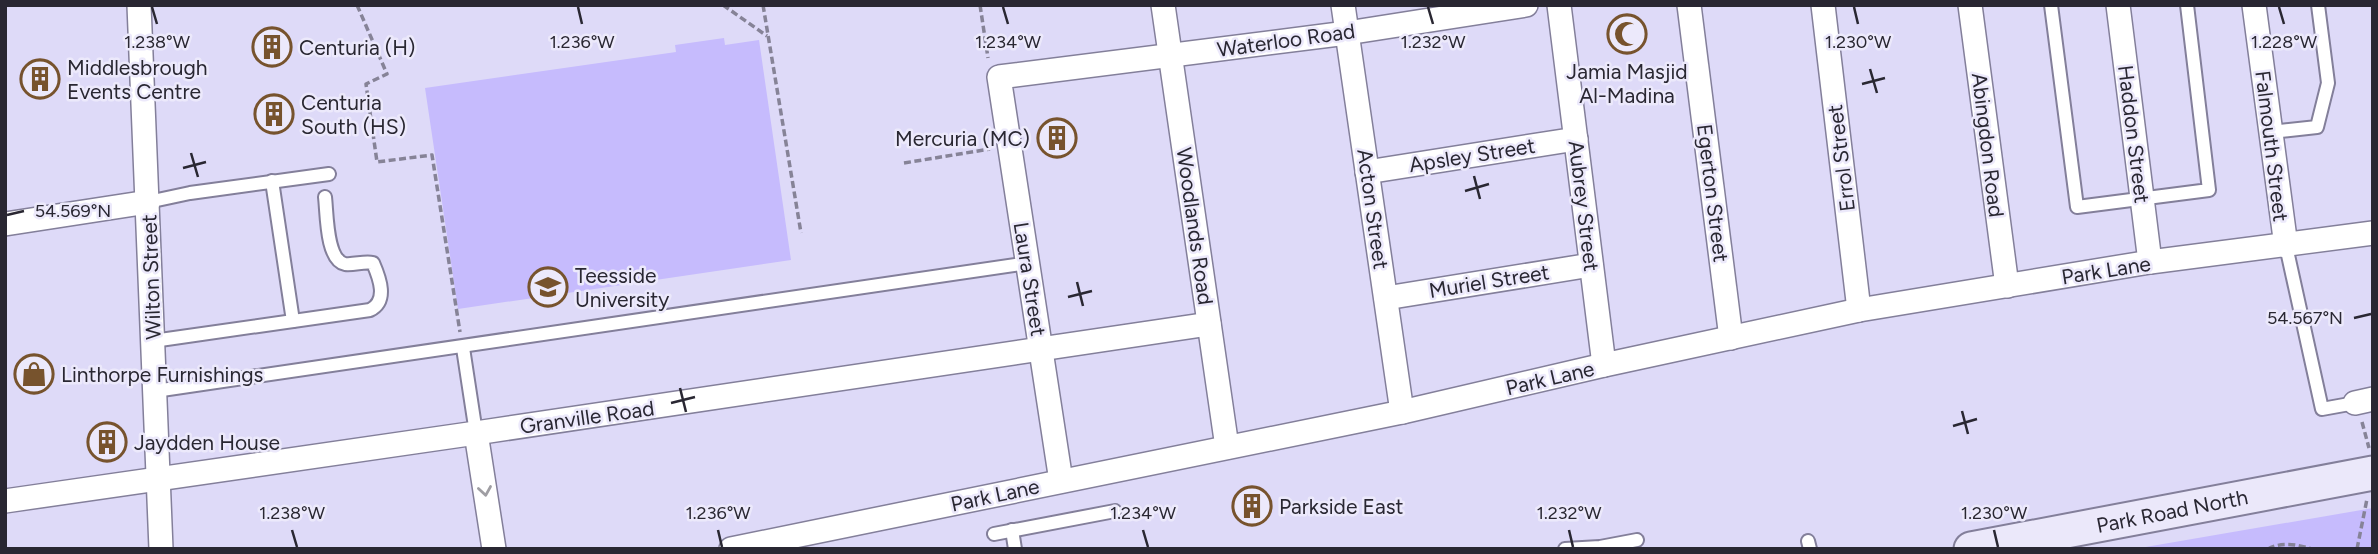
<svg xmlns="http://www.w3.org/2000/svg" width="2378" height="554" font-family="Figtree,sans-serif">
<rect width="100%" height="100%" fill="#dedaf8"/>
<g fill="#c6bbfd">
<polygon points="724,38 725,45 759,40 791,260 458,309 425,88 676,52 675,45"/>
<polygon points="2373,508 2373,549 2134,549"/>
</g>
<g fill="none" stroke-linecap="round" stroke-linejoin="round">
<g stroke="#837f9a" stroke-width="16">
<g id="lane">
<polyline points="2051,5 2077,207 2209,190 2187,5"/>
<polyline points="2271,132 2317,127 2328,83 2318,5"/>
<polyline points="272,181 293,321"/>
<polyline points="148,202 190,193 329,174"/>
<polyline points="2286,246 2322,409 2355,403"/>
<path d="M153,341L370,310C388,301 380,279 373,263C364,261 355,265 345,264C326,260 327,213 325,197"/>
<polyline points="463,348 476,433"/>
<polyline points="155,391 1028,263"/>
<polyline points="1012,530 1015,549"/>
<polyline points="994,534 1115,511"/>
<polyline points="1808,541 1810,549"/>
<polyline points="1565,549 1600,547 1637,540"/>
</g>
</g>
<g stroke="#837f9a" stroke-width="26">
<g id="street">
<polyline points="139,5 161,549"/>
<polyline points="1163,5 1227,447"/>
<polyline points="1343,5 1402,412"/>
<polyline points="1559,5 1604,365"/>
<polyline points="1689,5 1731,338"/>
<polyline points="1823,5 1859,310"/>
<polyline points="1970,5 2007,286"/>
<polyline points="2118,5 2150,262"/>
<polyline points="2254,5 2286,246"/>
<polyline points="1367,172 1576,139"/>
<polyline points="5,224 148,202"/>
<polyline points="1386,298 1591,265"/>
<polyline points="2355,403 2373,399"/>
<polyline points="476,433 494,549"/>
<polyline points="1061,481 999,77 1347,33 1526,5"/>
<polyline points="5,501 476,433 1209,324"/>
<polyline points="731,549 1402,412 1604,365 1859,310 2150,262 2373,233"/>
</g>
</g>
<g stroke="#837f9a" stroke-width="37">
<polyline id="secondary" points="1971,549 2373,473"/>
</g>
<g stroke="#868397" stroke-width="3.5" stroke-dasharray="7 3.5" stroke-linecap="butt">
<polyline points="357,5 387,74 366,84 377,162 432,155 460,332"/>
<polyline points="723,5 767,36"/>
<polyline points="763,5 801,233"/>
<polyline points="980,5 988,58"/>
<polyline points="904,163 990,149"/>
<polyline points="2362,422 2369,448"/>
<path d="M2268,549C2280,542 2297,544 2311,549"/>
<polyline points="2357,549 2367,499"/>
</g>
<use href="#lane" stroke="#fff" stroke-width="12"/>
<use href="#street" stroke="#fff" stroke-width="23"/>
<use href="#secondary" stroke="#ebe8fa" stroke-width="33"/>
</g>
<defs><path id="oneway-chevron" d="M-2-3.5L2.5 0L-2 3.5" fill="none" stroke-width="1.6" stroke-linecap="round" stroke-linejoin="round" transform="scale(1.75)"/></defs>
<use stroke="#9f9ea3" href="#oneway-chevron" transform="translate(485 491) rotate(81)"/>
<path fill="none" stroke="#292732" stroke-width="2.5" d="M152,7L157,24M578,7L582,24M1003,7L1008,24M1428,7L1433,24M1854,7L1858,24M2279,7L2284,24M1870,69L1877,93M1862,84L1885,78M191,153L198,177M183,168L206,162M1474,176L1480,199M1465,191L1489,184M7,215L24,211M1077,282L1083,306M1068,297L1092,291M2354,318L2371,314M680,388L686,412M671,403L695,397M1962,411L1968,434M1953,426L1977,419M292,530L297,547M718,530L722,547M1143,530L1148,547M1569,530L1573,547M1994,530L1998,547"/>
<defs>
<g id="mosque-ring" transform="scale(2.0125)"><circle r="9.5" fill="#ece9fb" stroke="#77532d" stroke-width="1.5"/><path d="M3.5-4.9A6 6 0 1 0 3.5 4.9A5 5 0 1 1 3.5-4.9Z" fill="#77532d"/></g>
<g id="building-ring" transform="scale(2.0125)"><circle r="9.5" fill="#ece9fb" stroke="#77532d" stroke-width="1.5"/><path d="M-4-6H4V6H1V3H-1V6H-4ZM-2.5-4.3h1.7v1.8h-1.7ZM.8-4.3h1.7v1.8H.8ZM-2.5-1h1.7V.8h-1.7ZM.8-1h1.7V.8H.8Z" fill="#77532d"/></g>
<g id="university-ring" transform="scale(2.0125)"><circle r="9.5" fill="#ece9fb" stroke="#77532d" stroke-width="1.5"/><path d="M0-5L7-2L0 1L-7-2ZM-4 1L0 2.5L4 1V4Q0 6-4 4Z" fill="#77532d"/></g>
<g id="shop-ring" transform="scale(2.0125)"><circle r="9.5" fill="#ece9fb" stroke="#77532d" stroke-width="1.5"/><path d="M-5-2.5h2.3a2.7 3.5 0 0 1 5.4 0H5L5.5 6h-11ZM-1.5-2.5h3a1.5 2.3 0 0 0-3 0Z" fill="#77532d"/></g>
</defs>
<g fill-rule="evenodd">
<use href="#mosque-ring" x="1627" y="34"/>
<use href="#building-ring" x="272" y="47"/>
<use href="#building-ring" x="40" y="79"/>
<use href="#building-ring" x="274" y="114"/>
<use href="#building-ring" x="1057" y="138"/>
<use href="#university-ring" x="548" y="287"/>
<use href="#shop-ring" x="34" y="374"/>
<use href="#building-ring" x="107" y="442"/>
<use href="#building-ring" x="1252" y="506"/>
</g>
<g text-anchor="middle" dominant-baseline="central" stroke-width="5" stroke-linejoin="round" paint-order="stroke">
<g font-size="21" fill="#292732" stroke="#ece9fb">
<text transform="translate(1286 40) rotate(-8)">Waterloo Road</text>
<text transform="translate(2134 134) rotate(83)">Haddon Street</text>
<text transform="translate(1988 145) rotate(83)">Abingdon Road</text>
<text transform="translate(2272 146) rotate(83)">Falmouth Street</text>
<text transform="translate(1472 155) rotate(-9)">Apsley Street</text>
<text transform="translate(1841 158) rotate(-97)">Errol Street</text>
<text transform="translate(1713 193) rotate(83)">Egerton Street</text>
<text transform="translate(1584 206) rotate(83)">Aubrey Street</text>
<text transform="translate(1373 209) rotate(82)">Acton Street</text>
<text transform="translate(1195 226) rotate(82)">Woodlands Road</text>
<text transform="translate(2106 270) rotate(-9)">Park Lane</text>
<text transform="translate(151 277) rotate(-92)">Wilton Street</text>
<text transform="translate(1030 279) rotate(81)">Laura Street</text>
<text transform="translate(1489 281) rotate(-9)">Muriel Street</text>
<text transform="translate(1550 378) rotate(-13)">Park Lane</text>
<text transform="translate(587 417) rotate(-8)">Granville Road</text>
<text transform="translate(995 495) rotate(-12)">Park Lane</text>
<text transform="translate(2172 511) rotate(-11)">Park Road North</text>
</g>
<g font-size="21" fill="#292732" stroke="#ece9fb" text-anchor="start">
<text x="299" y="47">Centuria (H)</text>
<text x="67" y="67">Middlesbrough<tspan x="67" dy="24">Events Centre</tspan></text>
<text x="1627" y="71" text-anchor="middle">Jamia Masjid<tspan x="1627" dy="24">Al-Madina</tspan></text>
<text x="301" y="102">Centuria<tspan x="301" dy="24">South (HS)</tspan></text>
<text x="1030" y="138" text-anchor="end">Mercuria (MC)</text>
<text x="575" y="275">Teesside<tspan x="575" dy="24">University</tspan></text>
<text x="61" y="374">Linthorpe Furnishings</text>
<text x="134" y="442">Jaydden House</text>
<text x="1279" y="506">Parkside East</text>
</g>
</g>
<g font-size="18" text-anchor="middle" fill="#292732" stroke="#ece9fb" stroke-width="5" stroke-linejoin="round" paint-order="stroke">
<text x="157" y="48">1.238°W</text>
<text x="582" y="48">1.236°W</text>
<text x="1008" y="48">1.234°W</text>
<text x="1433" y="48">1.232°W</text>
<text x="1858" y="48">1.230°W</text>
<text x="2284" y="48">1.228°W</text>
<text x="73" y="217">54.569°N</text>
<text x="2305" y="324">54.567°N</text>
<text x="292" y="519">1.238°W</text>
<text x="718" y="519">1.236°W</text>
<text x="1143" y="519">1.234°W</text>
<text x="1569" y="519">1.232°W</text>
<text x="1994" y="519">1.230°W</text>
</g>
<rect width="2378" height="554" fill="none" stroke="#292732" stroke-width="14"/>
</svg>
